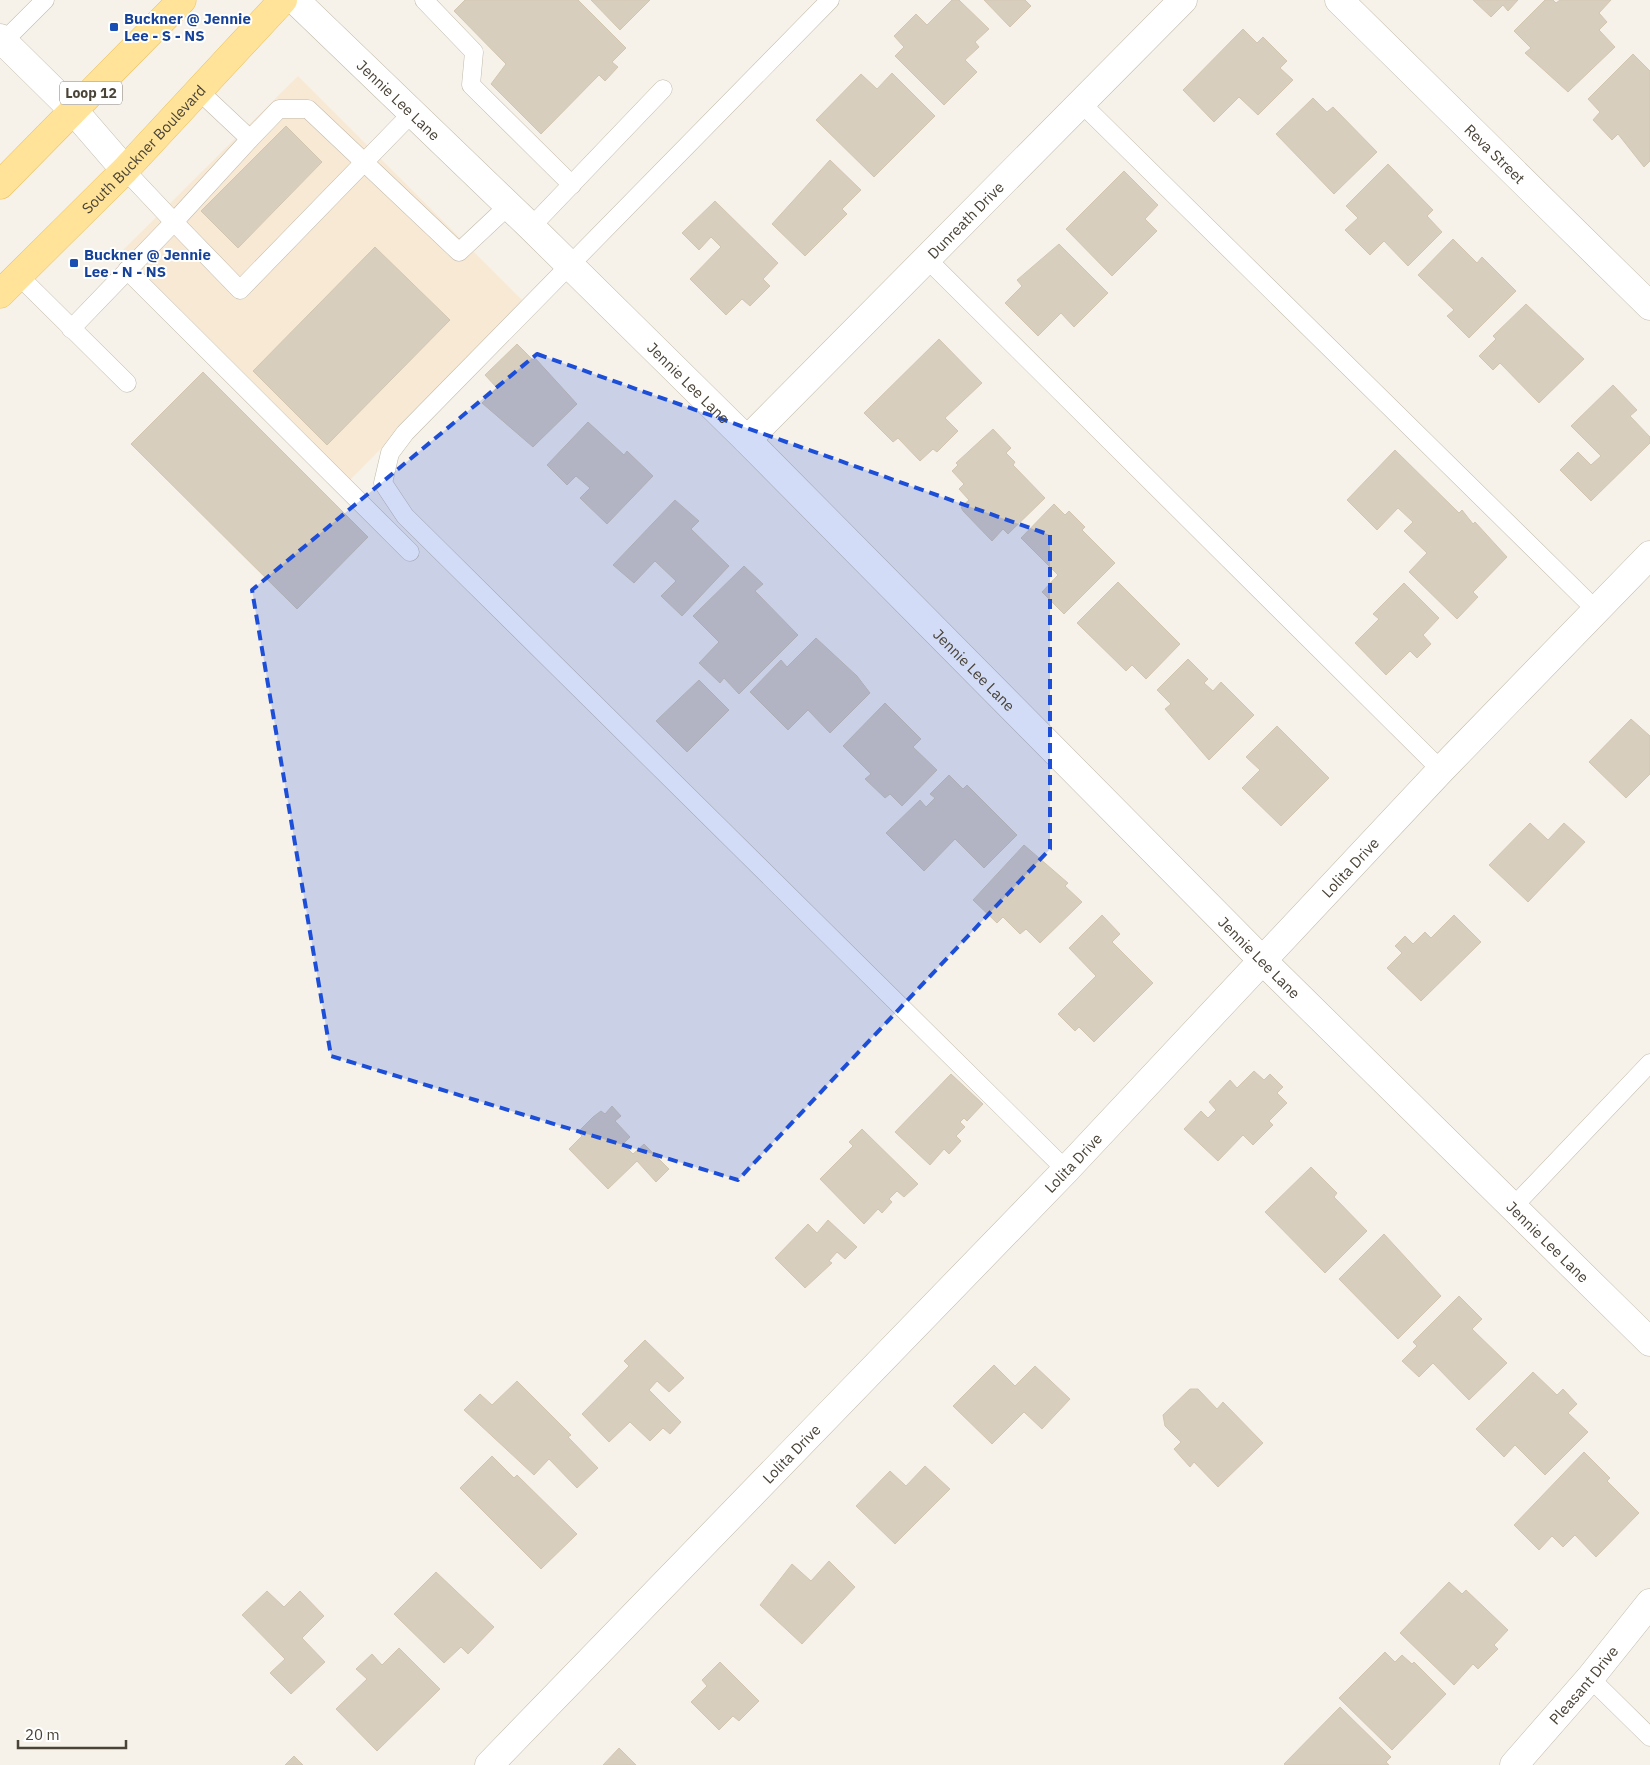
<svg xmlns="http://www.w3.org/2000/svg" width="1650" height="1765" font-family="'IBM Plex Sans',sans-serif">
<rect width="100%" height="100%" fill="#f6f2ea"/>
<polygon fill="#f8e9d4" points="298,76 525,303 349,481 119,254"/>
<g fill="#d8cebe" stroke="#d3c6b1">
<polygon points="465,0 578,0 626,48 612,62 618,67 605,81 599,75 541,134 491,84 506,64 454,11"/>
<polygon points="591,0 650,0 620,30"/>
<polygon points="952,0 959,0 989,29 975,42 979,47 965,60 977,72 944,105 895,56 904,47 894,36 916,14 927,25"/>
<polygon points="984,0 1025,0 1031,6 1010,27"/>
<polygon points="1473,0 1518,0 1508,11 1503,5 1491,17"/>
<polygon points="1545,0 1553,0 1556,3 1560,0 1611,0 1599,13 1607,22 1599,30 1615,47 1568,92 1525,53 1531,48 1514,31"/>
<polygon points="1243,29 1257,43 1263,37 1287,61 1280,68 1293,80 1258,115 1239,97 1214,122 1183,90"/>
<polygon points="1633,54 1650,71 1650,161 1644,167 1618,134 1612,140 1593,120 1600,112 1588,99"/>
<polygon points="892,73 935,116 874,177 816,120 861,74 877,89"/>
<polygon points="1313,98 1327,112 1333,107 1377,152 1334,194 1276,134"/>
<polygon points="286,126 322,162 238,248 201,211"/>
<polygon points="830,160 861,190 842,209 847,214 805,256 772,224"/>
<polygon points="1388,164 1433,210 1427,216 1442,232 1408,266 1384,241 1370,255 1345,230 1358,218 1346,206"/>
<polygon points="1124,171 1158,205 1145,219 1157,231 1112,276 1066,229"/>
<polygon points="715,201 778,263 763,279 770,286 750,306 742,299 726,315 690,279 721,247 711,237 699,250 682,233"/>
<polygon points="1453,239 1477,263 1482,257 1516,291 1469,338 1447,316 1454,310 1418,275"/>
<polygon points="1059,244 1108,293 1074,327 1061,313 1038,336 1005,303 1022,286 1017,280"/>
<polygon points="375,247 450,320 327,445 253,371"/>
<polygon points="1526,304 1584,359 1539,403 1500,363 1493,370 1479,356 1496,339 1493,336"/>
<polygon points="939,339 982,383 945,418 958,431 937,452 933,449 920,461 898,438 893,442 864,413"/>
<polygon points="517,344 533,360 535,358 577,404 533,447 482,403 497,388 485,375"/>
<polygon points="203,372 368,537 297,609 131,444"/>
<polygon points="1613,385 1637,410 1630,416 1650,437 1650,443 1591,501 1560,470 1578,452 1591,465 1601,456 1571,426"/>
<polygon points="588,422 624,455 627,451 653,476 607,524 580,498 590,488 576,476 567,485 547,465"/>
<polygon points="993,429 1011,448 1006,453 1015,462 1013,465 1045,498 1008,534 1003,529 992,541 963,511 961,507 969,500 959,489 964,484 952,471 958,465 956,463"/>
<polygon points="1395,450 1459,513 1462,510 1473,524 1475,522 1507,557 1473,592 1478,597 1457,619 1409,572 1427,553 1404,531 1413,522 1398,508 1377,530 1347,500"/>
<polygon points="675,500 699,521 691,529 729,566 682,616 661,596 676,581 655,561 634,583 613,565"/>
<polygon points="1054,504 1065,515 1069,511 1085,527 1082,530 1115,563 1064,614 1042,592 1058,575 1021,538"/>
<polygon points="744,566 763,584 755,591 798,635 739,694 724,678 720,683 699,663 719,642 693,616"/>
<polygon points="1118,582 1180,644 1146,679 1132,665 1126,671 1077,623"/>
<polygon points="1404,583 1439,618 1423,635 1431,644 1417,658 1410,651 1386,675 1355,643 1379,619 1373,614"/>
<polygon points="816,638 857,676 870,693 830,733 808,710 788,730 750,692 781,660 787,667"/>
<polygon points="1188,659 1208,679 1204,683 1213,691 1221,682 1254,715 1209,760 1165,709 1171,704 1157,690"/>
<polygon points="699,680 729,710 687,752 656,721"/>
<polygon points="885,703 921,739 913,747 937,770 902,806 890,794 885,798 865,779 871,774 843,746"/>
<polygon points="1631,719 1650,736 1650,774 1626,798 1589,762"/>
<polygon points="1277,726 1329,778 1281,826 1242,788 1260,770 1246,757"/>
<polygon points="949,775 963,789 967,785 1017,835 984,868 955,839 924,871 886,833 920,800 926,807 935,798 930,794"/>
<polygon points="1530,823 1548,840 1564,823 1585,842 1528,902 1489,865"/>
<polygon points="1024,845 1068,883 1065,886 1082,902 1040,943 1026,929 1020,934 1003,917 997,923 973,900"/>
<polygon points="1102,915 1120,934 1112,942 1153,983 1094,1042 1079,1027 1075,1031 1058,1014 1096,976 1069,948"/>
<polygon points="1454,915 1481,942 1421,1001 1387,968 1402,953 1395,946 1405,936 1413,944 1425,932 1431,938"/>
<polygon points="1254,1071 1264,1080 1270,1074 1283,1087 1277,1093 1287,1103 1269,1121 1273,1125 1253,1145 1243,1135 1218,1161 1184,1129 1201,1111 1208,1118 1216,1110 1209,1102 1230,1080 1237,1088"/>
<polygon points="951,1074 983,1104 967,1121 964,1118 960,1122 965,1127 956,1136 961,1141 949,1154 944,1149 930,1165 895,1132"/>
<polygon points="612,1106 621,1116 615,1121 630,1137 623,1144 633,1154 644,1144 669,1169 656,1182 637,1161 608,1189 569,1149 582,1136 578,1132 593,1117 601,1111 605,1114"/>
<polygon points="862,1129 918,1184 904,1197 897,1191 889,1199 892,1202 882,1213 878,1209 864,1224 820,1179 853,1146 849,1142"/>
<polygon points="1311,1167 1337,1193 1334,1197 1367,1231 1325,1273 1265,1212"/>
<polygon points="828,1220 857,1247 845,1259 837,1252 829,1261 832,1263 805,1288 775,1258 808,1224 817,1233"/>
<polygon points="1384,1234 1441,1296 1398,1339 1339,1279"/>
<polygon points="1459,1296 1482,1319 1472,1329 1507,1363 1469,1400 1433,1363 1419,1377 1402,1361 1417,1346 1413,1342"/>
<polygon points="645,1340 684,1378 669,1392 657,1381 649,1390 681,1422 670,1434 663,1428 650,1441 630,1422 609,1442 582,1414 629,1366 624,1361"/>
<polygon points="994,1365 1015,1386 1035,1366 1070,1399 1042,1429 1024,1412 992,1444 953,1406"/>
<polygon points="1533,1372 1557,1395 1563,1389 1577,1404 1568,1413 1588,1432 1545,1475 1515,1445 1504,1457 1476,1429"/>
<polygon points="517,1381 571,1435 568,1437 598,1468 577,1488 549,1459 534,1475 464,1410 480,1394 492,1405"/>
<polygon points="1190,1389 1198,1389 1217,1409 1223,1402 1263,1443 1218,1487 1194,1462 1190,1467 1174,1449 1181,1442 1165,1426 1163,1415"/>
<polygon points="1584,1452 1610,1478 1607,1481 1639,1513 1596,1557 1575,1535 1563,1547 1552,1536 1539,1550 1514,1525"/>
<polygon points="492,1456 514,1478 517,1475 577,1534 541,1569 460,1488"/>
<polygon points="925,1466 950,1489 895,1544 856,1506 890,1471 906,1486"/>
<polygon points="829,1561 855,1587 802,1644 760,1605 792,1564 811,1581"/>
<polygon points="436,1572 494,1627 468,1654 461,1647 444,1663 394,1614"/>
<polygon points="1449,1582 1462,1594 1466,1590 1508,1630 1494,1645 1498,1649 1478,1669 1473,1664 1454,1685 1400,1633"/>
<polygon points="267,1591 284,1607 300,1591 324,1616 302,1638 325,1662 291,1694 270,1673 285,1659 242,1615"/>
<polygon points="399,1648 440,1689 377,1751 336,1709 367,1679 356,1669 372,1654 382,1665"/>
<polygon points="1385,1652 1395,1662 1402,1655 1412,1664 1414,1662 1446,1694 1392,1750 1339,1698"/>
<polygon points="720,1662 759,1701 739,1721 733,1716 719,1730 691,1702 707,1686 702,1680"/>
<polygon points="1340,1707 1391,1757 1386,1762 1389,1765 1285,1765 1284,1764"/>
<polygon points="619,1748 636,1765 603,1765"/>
<polygon points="294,1756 303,1765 285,1765"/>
</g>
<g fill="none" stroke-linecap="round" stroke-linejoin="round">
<g stroke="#c2baab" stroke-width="19">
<g id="service">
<polyline points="424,0 474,52 471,85 572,185"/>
<polyline points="830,0 405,433 390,453 383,483 405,516 1066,1170"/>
<polyline points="4,41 45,0"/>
<polyline points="1081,103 1597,611"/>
<polyline points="250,139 279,109 308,109 459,252 508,206"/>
<polyline points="125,170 174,222 250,139 199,91"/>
<polyline points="531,227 663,89"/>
<polyline points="926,258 1441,770"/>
<polyline points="127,270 410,552"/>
<polyline points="18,275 127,383"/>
<polyline points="71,329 174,222 240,290 413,112"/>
<polyline points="1513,1207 1650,1063"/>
<polyline points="1590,1678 1650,1737"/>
</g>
</g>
<g stroke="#c2baab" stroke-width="29">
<g id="minor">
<path id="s1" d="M1339,0L1650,306"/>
<polyline points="0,38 74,111 125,170"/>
<path id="s2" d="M747,440L1183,0"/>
<path id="s3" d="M489,1765L1066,1170L1441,770L1650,555"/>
</g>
</g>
<g stroke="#c2baab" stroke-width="29">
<g id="tertiary">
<path id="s4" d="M295,0L531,227L747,440L1264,962L1650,1342"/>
<path id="s5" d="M1514,1765L1590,1678L1650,1603"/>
</g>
</g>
<g stroke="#ebc362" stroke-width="29">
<g id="primary">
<polyline points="0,185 182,0"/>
<path id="s6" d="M0,294L125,170L283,0"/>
</g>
</g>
<use href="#service" stroke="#fff" stroke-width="18"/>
<use href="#minor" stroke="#fff" stroke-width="28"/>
<use href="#tertiary" stroke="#fff" stroke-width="28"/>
<use href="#primary" stroke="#ffe399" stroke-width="28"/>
</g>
<path fill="#1d4ed8" fill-opacity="0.2" stroke="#1d4ed8" stroke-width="4" stroke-dasharray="10 6" stroke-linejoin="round" d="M537,354L1050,535V849L738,1180L331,1056L252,590Z"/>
<g fill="#1a4fb4" stroke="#fff" stroke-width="2">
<rect x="109" y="22" width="10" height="10" rx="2.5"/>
<rect x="69" y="258" width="10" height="10" rx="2.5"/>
</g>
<g text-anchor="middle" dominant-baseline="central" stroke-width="4" stroke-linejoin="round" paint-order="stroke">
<rect fill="#fff" stroke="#807b73" stroke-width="1" x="60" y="81.5" width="62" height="23" rx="4"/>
<g font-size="14" font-weight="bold" fill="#4a4337">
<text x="91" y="93">Loop 12</text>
</g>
<g font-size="15" font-weight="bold" fill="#164399" stroke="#fff" text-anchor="start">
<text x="124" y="18">Buckner @ Jennie<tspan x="124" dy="17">Lee - S - NS</tspan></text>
<text x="84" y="254">Buckner @ Jennie<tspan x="84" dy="17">Lee - N - NS</tspan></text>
</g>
<g font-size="15" fill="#4a4337" stroke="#fff">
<text stroke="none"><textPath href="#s4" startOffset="144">Jennie Lee Lane</textPath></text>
<text stroke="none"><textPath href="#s6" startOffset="204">South Buckner Boulevard</textPath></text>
<text stroke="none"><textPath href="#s1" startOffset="219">Reva Street</textPath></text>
<text stroke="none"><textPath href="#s2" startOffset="310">Dunreath Drive</textPath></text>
<text stroke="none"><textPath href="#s4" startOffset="549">Jennie Lee Lane</textPath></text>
<text stroke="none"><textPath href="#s4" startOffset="954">Jennie Lee Lane</textPath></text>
<text stroke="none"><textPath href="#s3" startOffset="1244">Lolita Drive</textPath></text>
<text stroke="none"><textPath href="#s4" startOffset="1359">Jennie Lee Lane</textPath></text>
<text stroke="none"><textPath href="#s3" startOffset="839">Lolita Drive</textPath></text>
<text stroke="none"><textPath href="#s4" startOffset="1764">Jennie Lee Lane</textPath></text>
<text stroke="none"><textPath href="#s3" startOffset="434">Lolita Drive</textPath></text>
<text stroke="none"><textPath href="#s5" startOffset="106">Pleasant Drive</textPath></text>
</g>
</g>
<path d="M18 1740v8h108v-8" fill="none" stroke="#4a4337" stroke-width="2.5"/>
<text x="25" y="1740" font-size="15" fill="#4a4337" stroke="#ffffff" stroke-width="4" paint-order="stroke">20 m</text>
</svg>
